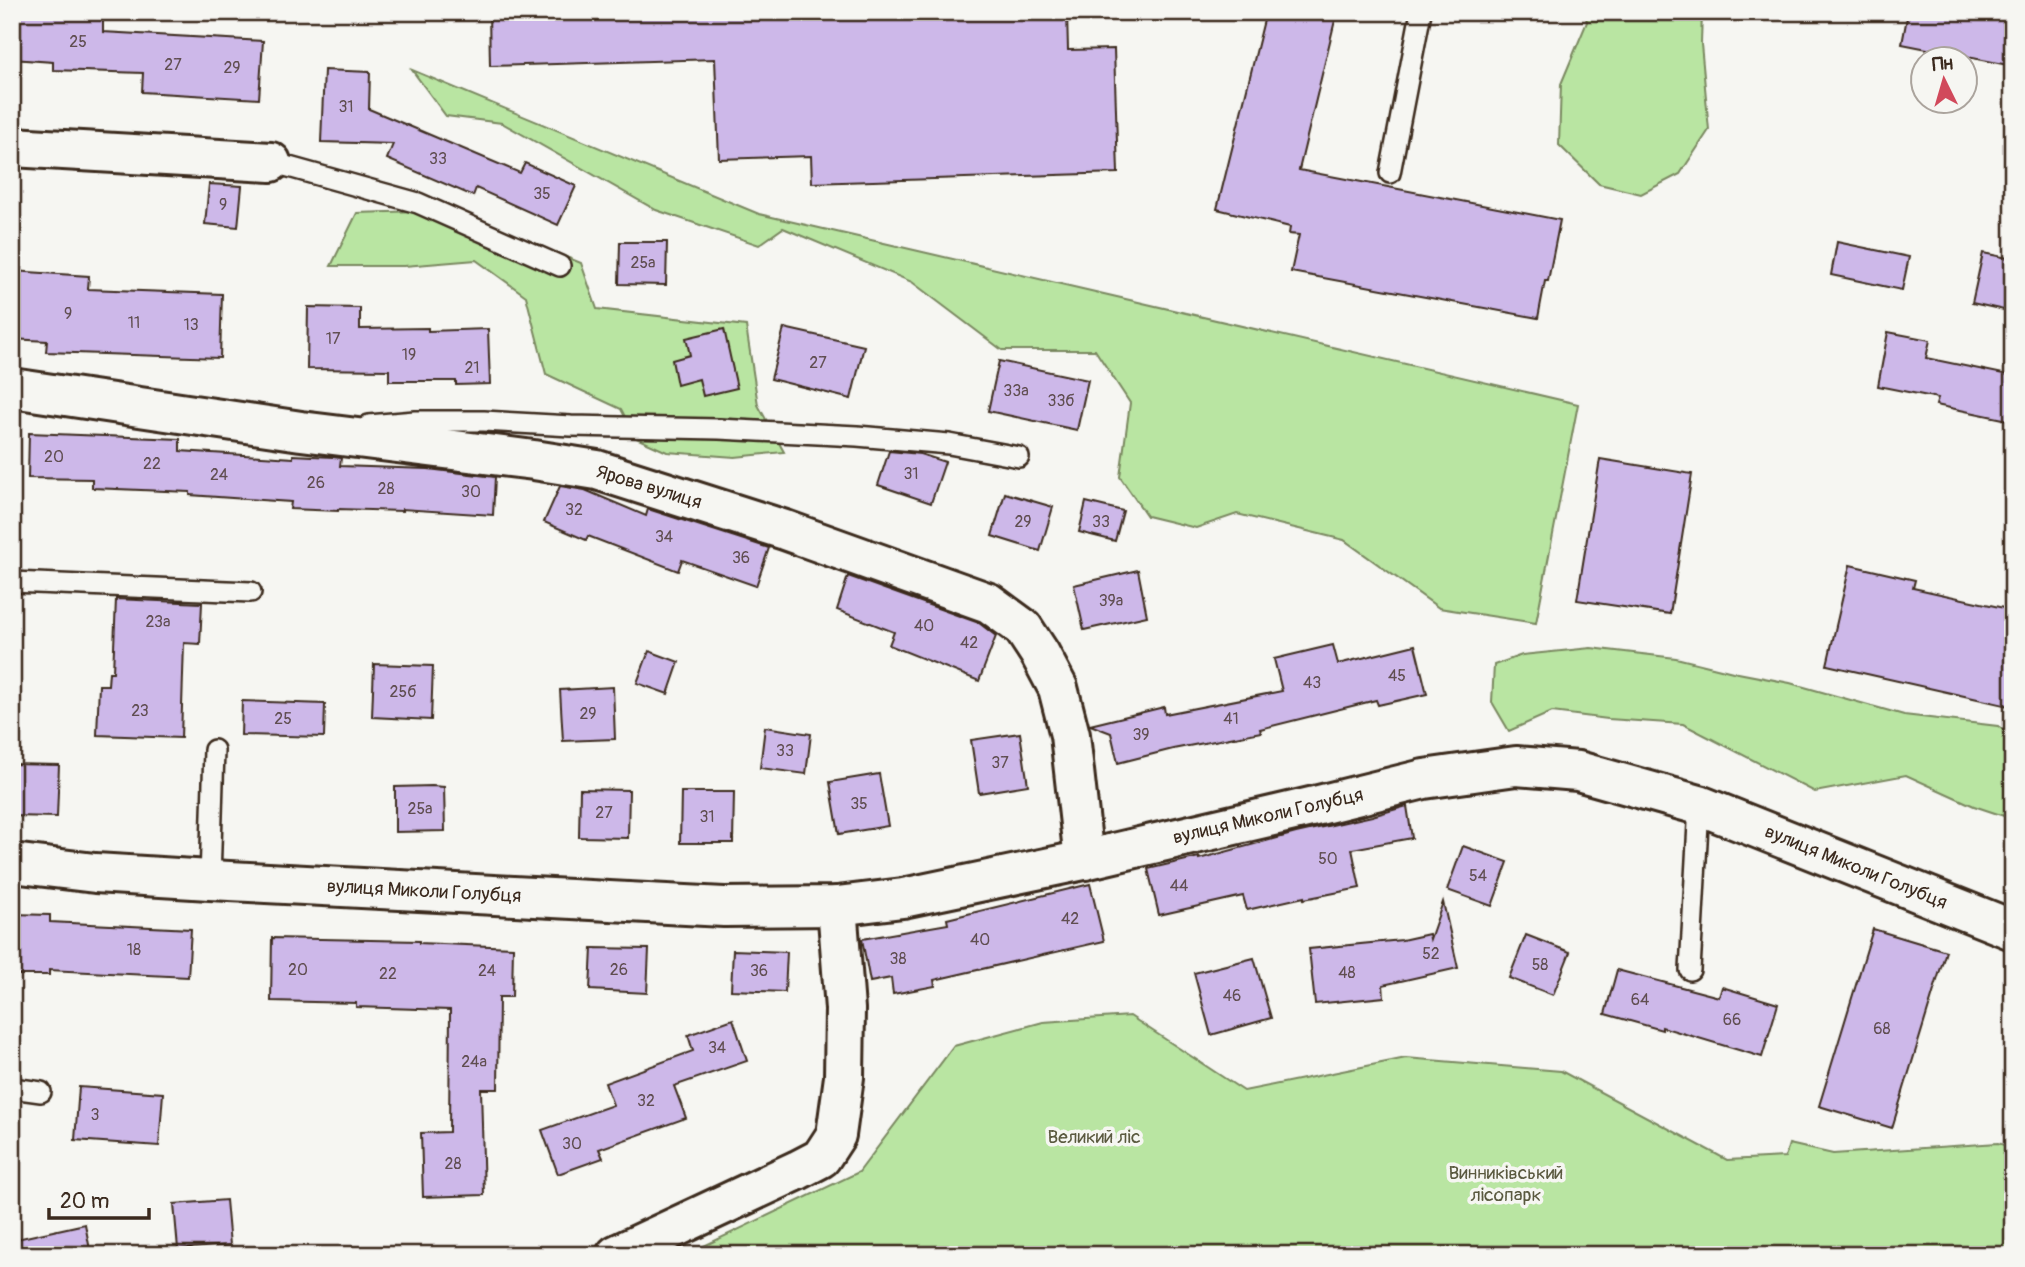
<svg xmlns="http://www.w3.org/2000/svg" width="2025" height="1267" font-family="Pangolin,sans-serif">
<rect width="100%" height="100%" fill="#f6f6f2"/>
<filter id="ink" filterUnits="userSpaceOnUse"><feTurbulence type="fractalNoise" baseFrequency=".0143" numOctaves="2"/><feDisplacementMap in="SourceGraphic" scale="14" xChannelSelector="R" yChannelSelector="G"/><feConvolveMatrix kernelMatrix="1 2 1 2 8 2 1 2 1" color-interpolation-filters="sRGB"/></filter>
<g filter="url(#ink)">
<g fill="#b9e5a2" stroke="#7a8860" stroke-width="2">
<polygon points="1585,12 1702,12 1701,44 1709,130 1680,174 1641,194 1599,184 1559,145 1561,84 1587,22"/>
<polygon points="412,70 759,214 1578,404 1536,623 1439,608 1344,540 1237,514 1196,528 1147,516 1120,477 1130,403 1095,350 1002,350 912,282 783,228 759,245 656,210 502,123 446,116"/>
<polygon points="451,210 581,263 597,309 746,326 758,405 784,452 735,457 667,452 636,438 621,409 546,374 526,296 476,260 404,266 331,266 357,213"/>
<polygon points="1591,648 1676,658 1733,672 1790,683 1904,715 1998,726 2013,737 2013,819 1974,806 1906,775 1815,792 1683,724 1608,719 1552,712 1509,731 1492,702 1494,665 1522,655"/>
<polygon points="1130,1016 1244,1091 1406,1058 1561,1071 1727,1160 1785,1157 1789,1144 1833,1154 1998,1143 2013,1148 2013,1255 685,1255 859,1172 954,1046 1043,1022"/>
</g>
<g fill="#cdb8e9" stroke="#3b2a1e" stroke-width="2">
<polygon points="12,12 103,14 103,32 263,41 259,99 142,92 143,73 53,70 53,62 12,59"/>
<polygon points="489,12 1067,12 1068,50 1114,49 1118,173 812,183 811,156 719,159 715,59 490,66"/>
<polygon points="1266,12 1337,12 1299,170 1560,220 1548,281 1545,281 1538,318 1291,272 1299,235 1289,234 1290,227 1217,209"/>
<polygon points="1908,12 1983,12 2013,18 2013,66 1902,44"/>
<polygon points="324,70 370,72 369,109 520,173 525,163 576,186 558,225 476,188 473,196 387,159 393,144 321,142"/>
<polygon points="209,184 242,186 238,227 205,224"/>
<polygon points="620,242 667,242 666,285 619,284"/>
<polygon points="1837,242 1909,257 1902,290 1831,275"/>
<polygon points="1983,253 2013,259 2013,312 1972,303"/>
<polygon points="12,271 89,276 88,289 222,294 220,358 46,352 47,341 12,339"/>
<polygon points="308,307 360,308 360,329 428,328 428,331 488,329 490,384 456,385 456,381 389,381 389,370 307,369"/>
<polygon points="784,328 864,346 851,399 771,379"/>
<polygon points="724,329 737,388 703,396 699,379 677,385 672,360 690,355 686,338"/>
<polygon points="1888,332 1930,340 1926,358 2013,376 2013,421 1936,405 1938,398 1878,386"/>
<polygon points="999,361 1088,380 1077,430 988,411"/>
<polygon points="29,433 180,439 180,451 293,458 293,455 333,457 341,458 340,466 428,469 495,477 493,515 402,509 402,511 338,509 338,511 290,509 291,502 190,495 190,492 92,488 92,479 28,478"/>
<polygon points="889,451 920,454 945,462 931,503 878,485"/>
<polygon points="1600,459 1692,474 1670,614 1577,600"/>
<polygon points="560,486 585,490 646,516 648,509 769,548 756,586 682,560 678,571 588,536 586,540 544,522"/>
<polygon points="1005,493 1053,507 1040,551 992,536"/>
<polygon points="1086,502 1123,511 1115,541 1079,532"/>
<polygon points="1850,565 1915,580 1913,588 2013,610 2013,707 1827,665"/>
<polygon points="1138,570 1147,616 1084,630 1074,585"/>
<polygon points="848,576 979,623 996,636 979,681 889,645 894,632 837,610"/>
<polygon points="116,599 202,603 200,644 184,643 181,738 97,735 99,685 108,685 109,672 113,672"/>
<polygon points="1333,645 1338,664 1415,645 1427,694 1378,705 1376,700 1260,729 1261,732 1173,749 1118,763 1111,733 1090,725 1164,707 1165,714 1282,691 1274,659"/>
<polygon points="649,651 679,662 668,694 637,683"/>
<polygon points="374,664 433,666 431,720 372,717"/>
<polygon points="613,687 615,739 563,741 560,690"/>
<polygon points="242,701 325,704 324,737 241,735"/>
<polygon points="765,727 811,734 806,774 760,768"/>
<polygon points="1020,733 1028,785 979,793 971,740"/>
<polygon points="12,764 59,765 57,817 12,816"/>
<polygon points="879,774 888,826 839,834 830,782"/>
<polygon points="432,786 444,787 445,831 395,832 395,787"/>
<polygon points="580,789 629,790 628,838 579,837"/>
<polygon points="681,792 734,792 733,843 680,843"/>
<polygon points="1407,806 1412,838 1352,849 1360,888 1304,899 1304,897 1247,910 1243,896 1159,915 1148,869 1199,857 1199,859 1296,833 1372,816"/>
<polygon points="1463,846 1508,862 1492,906 1447,890"/>
<polygon points="1090,884 1104,941 934,980 935,986 893,994 891,978 870,982 862,939 948,924 947,919"/>
<polygon points="1443,902 1458,968 1383,985 1384,997 1315,1004 1309,949 1402,940 1429,934 1430,939"/>
<polygon points="12,914 50,915 50,922 191,929 188,977 49,970 49,975 12,975"/>
<polygon points="1873,929 1946,951 1892,1128 1819,1106"/>
<polygon points="1526,935 1570,952 1553,995 1509,978"/>
<polygon points="272,938 419,941 419,943 513,947 512,997 499,997 498,1089 481,1089 484,1195 423,1197 421,1133 449,1132 450,1010 356,1007 356,1003 271,1001"/>
<polygon points="592,948 649,949 647,993 590,990"/>
<polygon points="733,950 787,952 785,992 731,990"/>
<polygon points="1254,958 1271,1018 1211,1035 1194,973"/>
<polygon points="1617,970 1719,997 1722,987 1778,1004 1762,1057 1662,1027 1662,1030 1605,1014"/>
<polygon points="733,1019 747,1061 674,1086 686,1118 599,1149 603,1158 558,1174 542,1130 613,1105 605,1083 693,1051 688,1035"/>
<polygon points="79,1087 163,1093 159,1146 75,1140"/>
<polygon points="226,1200 230,1245 178,1249 174,1204"/>
<polygon points="85,1224 91,1255 12,1255 12,1240"/>
</g>
<g fill="none" stroke-linecap="round" stroke-linejoin="round">
<g stroke="#3b2a1e" stroke-width="24">
<g id="service">
<polyline points="271,162 418,203 560,266"/>
<polyline points="1390,173 1421,12"/>
<polyline points="369,425 415,421 484,421 571,426 719,429 857,436 949,444 1019,457"/>
<polyline points="12,582 251,592"/>
<polyline points="210,880 214,750"/>
<polyline points="1690,970 1699,805"/>
<polyline points="12,1088 41,1092"/>
</g>
</g>
<g stroke="#3b2a1e" stroke-width="44">
<g id="minor">
<polyline points="12,147 271,162"/>
<polyline points="12,388 301,431 534,460 597,470 785,530 989,603 1023,628 1040,654 1058,688 1070,735 1084,860"/>
<polyline points="12,863 95,873 210,880 724,907 837,906 903,898 1084,860 1315,806 1424,779 1516,766 1578,771 1699,805 2013,930"/>
<polyline points="616,1255 798,1170 821,1158 836,1135 844,1077 845,1009 837,906"/>
</g>
</g>
<use href="#service" stroke="#f6f6f2" stroke-width="19"/>
<use href="#minor" stroke="#f6f6f2" stroke-width="38"/>
</g>
</g>
<g text-anchor="middle" dominant-baseline="central" stroke-width="7" stroke-linejoin="round" paint-order="stroke">
<g font-size="16" fill="#604e51">
<text x="78" y="42">25</text>
<text x="173" y="65">27</text>
<text x="232" y="68">29</text>
<text x="346" y="107">31</text>
<text x="438" y="159">33</text>
<text x="542" y="194">35</text>
<text x="223" y="205">9</text>
<text x="643" y="263">25а</text>
<text x="68" y="314">9</text>
<text x="134" y="323">11</text>
<text x="191" y="325">13</text>
<text x="333" y="339">17</text>
<text x="409" y="355">19</text>
<text x="818" y="363">27</text>
<text x="472" y="368">21</text>
<text x="1016" y="391">33а</text>
<text x="1061" y="401">33б</text>
<text x="54" y="457">20</text>
<text x="152" y="464">22</text>
<text x="911" y="474">31</text>
<text x="219" y="475">24</text>
<text x="316" y="483">26</text>
<text x="386" y="489">28</text>
<text x="471" y="492">30</text>
<text x="574" y="510">32</text>
<text x="1023" y="522">29</text>
<text x="1101" y="522">33</text>
<text x="664" y="537">34</text>
<text x="741" y="558">36</text>
<text x="1111" y="601">39а</text>
<text x="158" y="622">23а</text>
<text x="924" y="626">40</text>
<text x="969" y="643">42</text>
<text x="1397" y="676">45</text>
<text x="1312" y="683">43</text>
<text x="403" y="692">25б</text>
<text x="140" y="711">23</text>
<text x="588" y="714">29</text>
<text x="283" y="719">25</text>
<text x="1231" y="719">41</text>
<text x="1141" y="735">39</text>
<text x="785" y="751">33</text>
<text x="1000" y="763">37</text>
<text x="859" y="804">35</text>
<text x="420" y="809">25а</text>
<text x="604" y="813">27</text>
<text x="707" y="817">31</text>
<text x="1328" y="859">50</text>
<text x="1478" y="876">54</text>
<text x="1179" y="886">44</text>
<text x="1070" y="919">42</text>
<text x="980" y="940">40</text>
<text x="134" y="950">18</text>
<text x="1431" y="954">52</text>
<text x="898" y="959">38</text>
<text x="1540" y="965">58</text>
<text x="298" y="970">20</text>
<text x="619" y="970">26</text>
<text x="487" y="971">24</text>
<text x="759" y="971">36</text>
<text x="1347" y="973">48</text>
<text x="388" y="974">22</text>
<text x="1232" y="996">46</text>
<text x="1640" y="1000">64</text>
<text x="1732" y="1020">66</text>
<text x="1882" y="1029">68</text>
<text x="717" y="1048">34</text>
<text x="474" y="1062">24а</text>
<text x="646" y="1101">32</text>
<text x="95" y="1115">3</text>
<text x="572" y="1144">30</text>
<text x="453" y="1164">28</text>
</g>
<g font-size="19" fill="#3b2a1e" stroke="#f6f6f2">
<text transform="translate(649 487) rotate(17)">Ярова вулиця</text>
<text transform="translate(1268 816) rotate(-13)">вулиця Миколи Голубця</text>
<text transform="translate(1856 867) rotate(22)">вулиця Миколи Голубця</text>
<text transform="translate(424 891) rotate(3)">вулиця Миколи Голубця</text>
</g>
<g font-size="19" fill="#5a593f" stroke="#f6f6f2">
<text x="1094" y="1137">Великий ліс</text>
<text x="1506" y="1173">Винниківський<tspan x="1506" dy="22">лісопарк</tspan></text>
</g>
</g>
<rect width="2025" height="1267" fill="none" stroke="#f6f6f2" stroke-width="42"/>
<rect x="21" y="21" width="1983" height="1225" fill="none" stroke="#3b2a1e" stroke-width="2.5" filter="url(#ink)"/>
<g transform="translate(1944 80) rotate(355)"><circle r="33" fill="#f6f6f2" stroke="#aba49d" stroke-width="2"/>
<path d="M0-5L12 26L0 18L-12 26Z" fill="#d1495b"/>
<text y="-10" font-size="19" font-weight="bold" text-anchor="middle" fill="#3b2a1e">Пн</text>
</g>
<path d="M49 1208v10h100v-10" fill="none" stroke="#3b2a1e" stroke-width="3.5"/>
<text x="60" y="1208" font-size="21" fill="#3b2a1e" stroke="#f6f6f2" stroke-width="5" paint-order="stroke">20 m</text>
</svg>
